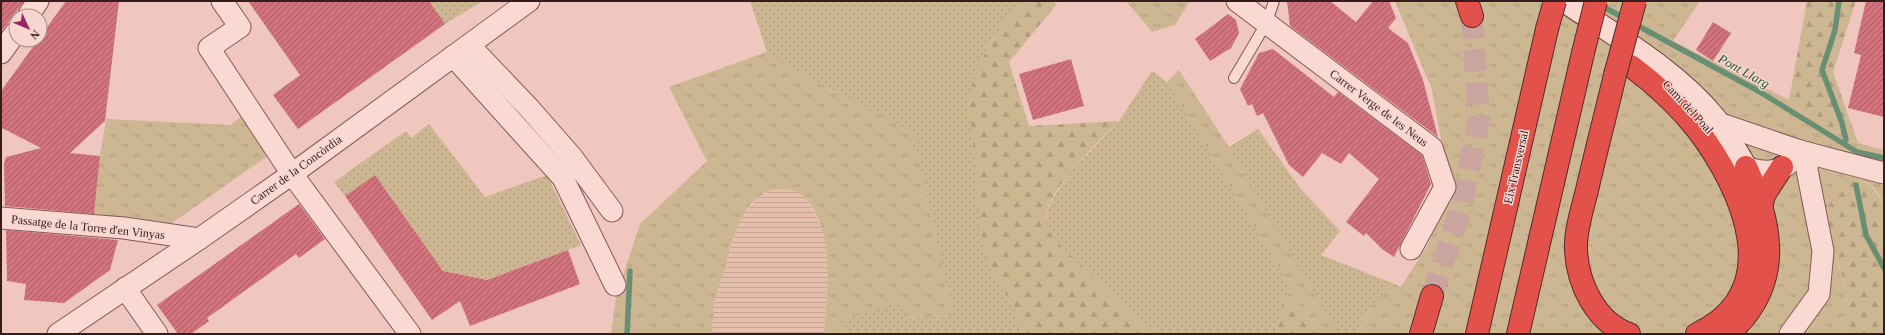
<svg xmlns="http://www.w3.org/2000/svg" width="1885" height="335" font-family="'Times New Roman',serif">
<defs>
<pattern id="farmland-rules" width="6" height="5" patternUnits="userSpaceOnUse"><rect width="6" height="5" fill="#e5beac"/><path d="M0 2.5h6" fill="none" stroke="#c5a394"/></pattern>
<pattern id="grass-tufts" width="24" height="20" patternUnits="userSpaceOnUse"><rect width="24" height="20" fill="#cdb692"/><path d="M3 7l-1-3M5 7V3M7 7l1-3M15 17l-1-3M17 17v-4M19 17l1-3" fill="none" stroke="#b19c7d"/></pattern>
<pattern id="forest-firs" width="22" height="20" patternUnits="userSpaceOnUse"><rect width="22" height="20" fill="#cdb692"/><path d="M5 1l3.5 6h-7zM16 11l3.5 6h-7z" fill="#b19c7d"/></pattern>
<pattern id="park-dots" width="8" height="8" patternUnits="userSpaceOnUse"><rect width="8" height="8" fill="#cdb692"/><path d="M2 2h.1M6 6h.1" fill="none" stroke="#b19c7d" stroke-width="1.8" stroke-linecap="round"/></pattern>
<pattern id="building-hatch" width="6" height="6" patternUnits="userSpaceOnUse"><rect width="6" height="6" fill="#cf737d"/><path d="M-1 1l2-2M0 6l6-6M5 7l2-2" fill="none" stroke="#a95e66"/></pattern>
</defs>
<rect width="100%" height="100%" fill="#efc7bf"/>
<polygon fill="url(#farmland-rules)" points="785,188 797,191 807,199 814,211 824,235 828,261 828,275 824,334 712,334 714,304 718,287 741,217 759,197 770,191"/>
<g fill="url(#grass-tufts)">
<polygon points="1126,1 1190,1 1175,25 1152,32"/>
<path d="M1395,1H1700L1673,41L1789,100L1834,131L1858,143L1884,150V207C1878,192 1877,186 1861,181L1829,207C1828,250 1854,292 1847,334H1360C1361,313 1379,298 1392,283L1401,287L1427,246L1451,195L1432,90Z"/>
<path d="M767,52L801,74L913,131L953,316L841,320L845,334H824C826,302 831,269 824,237C820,220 810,193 791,190C750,182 736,227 728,257C724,273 717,288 714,304C713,314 713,324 712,334H611L616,297L640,224L707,161L669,87Z"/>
<polygon points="1179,70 1229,147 1339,334 1317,334 1305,311 1287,295 1287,281 1167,82"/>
<polygon points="242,116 269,155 169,225 94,214 100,156 106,119 231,125"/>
</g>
<g fill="url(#forest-firs)">
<path d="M1026,1H1052L1057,4L1009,62L1029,126L1119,121C1101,139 1046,192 1046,217C1046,229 1055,240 1063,248L1143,324L1164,334H1021L1016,311L993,274L983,248L970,122L969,95C974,67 1002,17 1026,1Z"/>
<polygon points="1807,1 1856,1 1833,72 1858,143 1834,131 1789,100"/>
<path d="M1847,181C1872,181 1874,186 1884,207V334H1847C1850,316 1846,294 1842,276C1835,246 1813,201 1847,181Z"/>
<polygon points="1287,295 1305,311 1317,334 1275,334 1282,315 1281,296"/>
</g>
<g fill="url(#park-dots)">
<polygon points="429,1 483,1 445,24"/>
<path d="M750,1H1026C1001,18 970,72 969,102L983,248L993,274L1016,311L1021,334H845L841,320L898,303L906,318L953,316L913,132L801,74L767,52Z"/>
<polygon points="1152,71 1167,82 1287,281 1287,295 1281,296 1282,315 1275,334 1164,334 1143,324 1063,248 1053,237 1046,224 1047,211 1050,203 1069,174 1119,121"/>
<polygon points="429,124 485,197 547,175 581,245 487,280 443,271 375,175 345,196 334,182 406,131 411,138"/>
<path d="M1258,129L1300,188L1340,231L1321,255L1392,283C1379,298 1361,313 1360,334H1339L1336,330L1229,147Z"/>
</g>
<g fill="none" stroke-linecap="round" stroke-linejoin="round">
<g stroke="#698f72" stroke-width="5.5">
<polyline points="1839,1 1835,30 1822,70 1842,123 1846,140"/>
<polyline points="1600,5 1626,19"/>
<polyline points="1633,23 1760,92 1857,152 1884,158"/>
<polyline points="1856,185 1866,235 1884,268"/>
<polyline points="627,334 630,271"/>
</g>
</g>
<g fill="url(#building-hatch)">
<polygon points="1,1 24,1 1,32"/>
<polygon points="66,1 119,1 105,121 70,153 100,156 94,214 5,206 4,164 6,157 41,148 2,128 1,91 38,40 40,40 40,37"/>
<polygon points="248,1 429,1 445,24 298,129 273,95 300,75"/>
<polygon points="1287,1 1330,1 1356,22 1373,1 1389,1 1396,18 1388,28 1408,43 1423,80 1438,137 1290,26"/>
<polygon points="1866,1 1884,1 1884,117 1848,108 1861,55 1854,53"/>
<polygon points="1228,14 1236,20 1239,33 1231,48 1210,61 1195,39"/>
<polygon points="1713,22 1731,33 1713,61 1696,50"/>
<polygon points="1273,49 1334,97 1338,92 1422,155 1431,184 1394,257 1382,249 1366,233 1364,236 1346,222 1379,179 1349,153 1341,164 1322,153 1303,177 1289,165 1263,113 1257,116 1252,104 1248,106 1240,89 1259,53"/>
<polygon points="1071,59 1084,106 1033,120 1019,74"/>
<polygon points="375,175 443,271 487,280 568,250 580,284 470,326 460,301 432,320 345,196"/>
<polygon points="299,204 325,239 299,258 296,254 207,318 209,321 191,334 178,334 157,305"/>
<polygon points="6,230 118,240 110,270 64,303 24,300 26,284 7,281"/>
</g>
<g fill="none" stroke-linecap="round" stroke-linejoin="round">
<polyline stroke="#caa59f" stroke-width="22" stroke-dasharray="22 11" stroke-linecap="butt" points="1432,296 1461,208 1479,119 1472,16"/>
<g stroke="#885757" stroke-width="12">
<polyline id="lane" points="1234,78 1267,22 1274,1"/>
</g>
<g stroke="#885757" stroke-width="23">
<g id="street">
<polyline points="222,1 240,27 209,48 292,174 410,334"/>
<polyline points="1237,1 1432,148 1445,187 1411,249"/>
<polyline points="28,16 38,1"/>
<polyline points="469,45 529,108 572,157 612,211"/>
<polyline points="1,53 16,32"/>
<polyline points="453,56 563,178 615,285"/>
<polyline points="1718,123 1800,151 1884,173"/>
<path d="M1734,160C1747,171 1772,176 1787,165C1792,161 1796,156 1800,151"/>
<polyline points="1,218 124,228 199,239"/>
<polyline points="125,288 157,334"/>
<polyline points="58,334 199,239 292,174 529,1"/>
<polyline points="1790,334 1819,294 1823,251 1807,170 1808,153"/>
</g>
</g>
<g stroke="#6a3a3b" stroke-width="24">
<path id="secondary" d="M1564,1C1615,36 1676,70 1715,118C1727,133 1736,151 1746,167"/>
</g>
<g stroke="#562b2e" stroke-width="24">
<g id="highway">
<polyline points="1467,1 1472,16"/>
<path d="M1631,66C1655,84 1678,105 1697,129C1742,188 1789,291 1697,334"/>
<path d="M1615,75C1606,113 1596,151 1587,190C1583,207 1575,231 1576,249C1577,282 1595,322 1629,334"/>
<polyline points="1761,208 1764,195 1782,167"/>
<polyline points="1421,334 1432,296"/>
<polyline points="1477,334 1547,29"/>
<polyline points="1518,334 1583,53"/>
<path d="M1728,334C1783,286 1774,227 1746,167"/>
</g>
</g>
<use href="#lane" stroke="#fad9d2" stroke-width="10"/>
<use href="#street" stroke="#fad9d2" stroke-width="21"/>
<use href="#secondary" stroke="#fad9d2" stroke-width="22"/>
<use href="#highway" stroke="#e3514b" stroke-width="22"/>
<g stroke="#562b2e" stroke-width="24" stroke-linecap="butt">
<g id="highway-bridge">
<polyline points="1547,29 1555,1"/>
<polyline points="1583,53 1596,1"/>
<polyline points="1615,75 1635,1"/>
</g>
</g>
<use href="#highway-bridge" stroke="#e3514b" stroke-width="22"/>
</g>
<g text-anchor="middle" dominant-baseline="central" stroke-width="3" stroke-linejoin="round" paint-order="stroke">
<g font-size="12" fill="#371c1d" stroke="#f6d6ce">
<text transform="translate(1688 107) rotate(47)">Camí del Poal</text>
<text transform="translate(1379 108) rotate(37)">Carrer Verge de les Neus</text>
<text transform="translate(1516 167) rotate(-77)">Eix Transversal</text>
<text transform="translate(296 170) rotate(-36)">Carrer de la Concòrdia</text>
<text transform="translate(88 227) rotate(6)">Passatge de la Torre d'en Vinyas</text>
</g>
<g font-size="13" font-style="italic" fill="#2a583d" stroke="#f6d6ce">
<text transform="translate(1744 71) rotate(29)">Pont Llarg</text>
</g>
</g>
<rect width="1885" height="335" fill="none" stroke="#371c1d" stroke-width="4"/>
<g transform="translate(28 28) rotate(134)"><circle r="19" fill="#f6d6ce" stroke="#aa8c87"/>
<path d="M0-3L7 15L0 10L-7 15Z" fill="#992562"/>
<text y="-6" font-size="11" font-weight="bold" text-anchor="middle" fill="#371c1d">N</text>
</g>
</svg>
